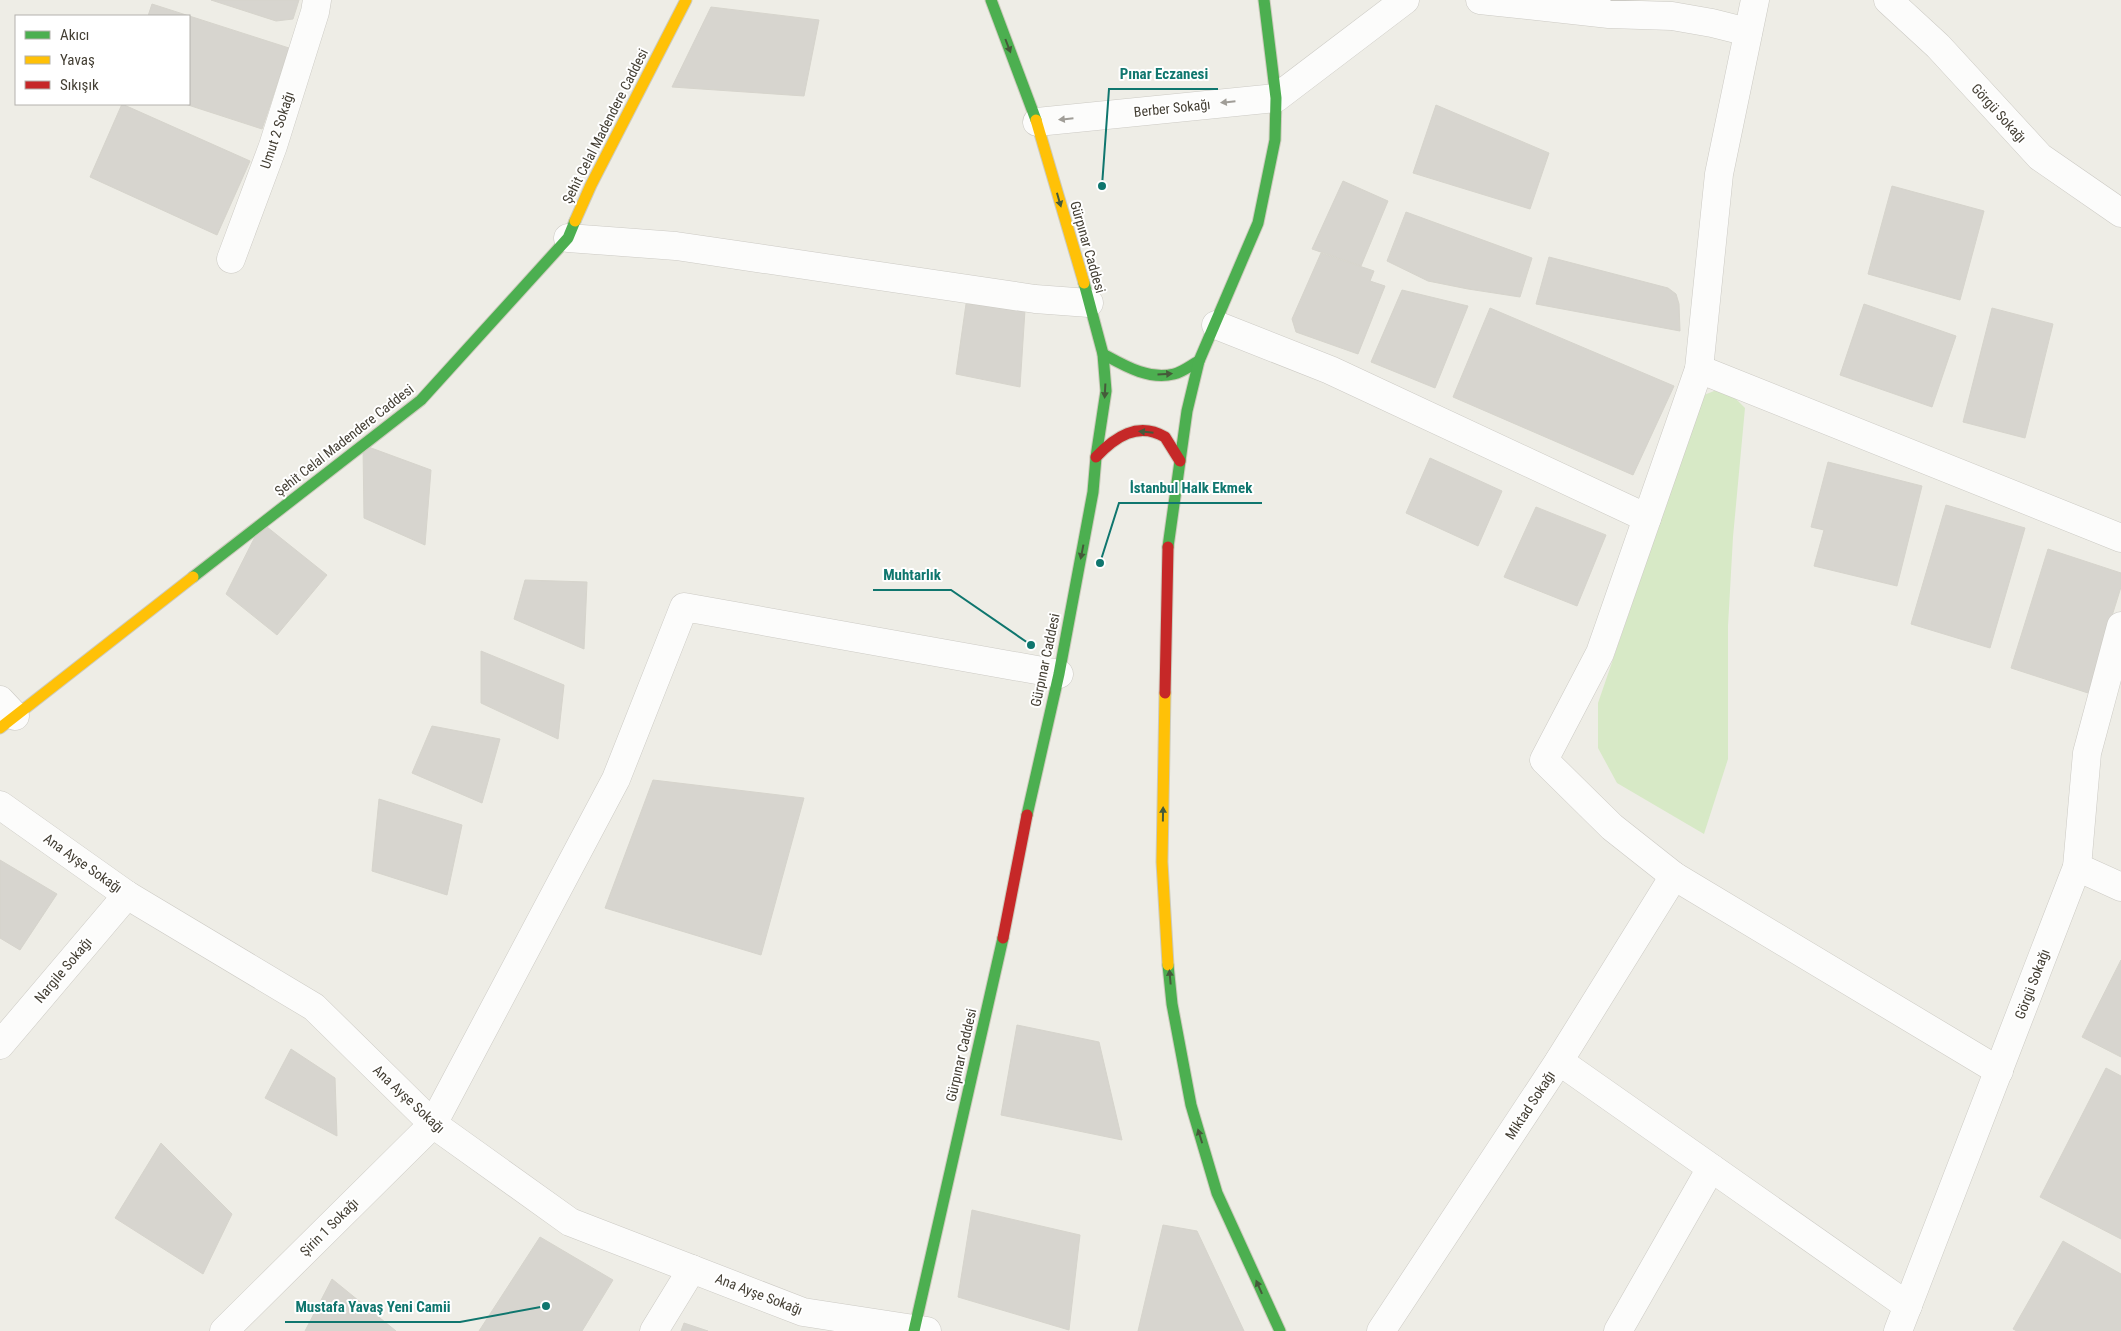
<svg xmlns="http://www.w3.org/2000/svg" width="2121" height="1331" font-family="'Roboto Condensed',sans-serif">
<rect width="100%" height="100%" fill="#eeede6"/>
<polygon fill="#d7e9c6" points="1724,387 1745,408 1733,537 1728,626 1728,759 1704,834 1617,783 1598,748 1598,703 1704,395"/>
<g fill="#d7d5cf" stroke="#d6d4cc">
<polygon points="211,0 299,0 293,19 276,21"/>
<polygon points="152,4 289,48 262,129 185,104 189,104 189,16 148,16"/>
<polygon points="711,7 819,20 804,96 672,87"/>
<polygon points="122,104 250,161 217,235 90,177"/>
<polygon points="1436,105 1549,153 1530,209 1413,173"/>
<polygon points="1343,181 1388,201 1361,266 1312,249"/>
<polygon points="1892,186 1984,211 1960,300 1868,274"/>
<polygon points="1406,212 1532,258 1520,297 1468,289 1428,281 1387,261"/>
<polygon points="1321,253 1374,271 1370,281 1385,286 1358,354 1296,332 1292,319"/>
<polygon points="1549,257 1668,288 1676,294 1679,304 1680,331 1536,304"/>
<polygon points="1402,290 1468,306 1435,388 1371,362"/>
<polygon points="966,304 1025,310 1020,387 956,374"/>
<polygon points="1864,304 1956,336 1932,407 1840,375"/>
<polygon points="1490,308 1674,386 1633,475 1453,397"/>
<polygon points="1992,308 2053,324 2025,438 1963,422"/>
<polygon points="363,445 431,470 425,545 364,518"/>
<polygon points="1430,458 1502,491 1478,546 1406,513"/>
<polygon points="1828,462 1922,486 1897,586 1814,566 1824,530 1811,527"/>
<polygon points="1946,505 2025,528 1990,648 1911,624"/>
<polygon points="1536,507 1606,535 1577,606 1504,577"/>
<polygon points="262,523 327,575 277,635 226,594"/>
<polygon points="2048,549 2121,573 2121,587 2088,693 2011,668"/>
<polygon points="525,580 587,582 584,649 514,619"/>
<polygon points="481,651 564,685 558,739 481,703"/>
<polygon points="432,726 500,739 482,803 412,773"/>
<polygon points="653,780 804,798 761,955 605,908"/>
<polygon points="379,799 462,825 447,895 372,871"/>
<polygon points="0,860 57,894 20,950 0,938"/>
<polygon points="2121,960 2121,1057 2082,1037"/>
<polygon points="1017,1025 1099,1042 1122,1140 1001,1115"/>
<polygon points="291,1049 335,1078 337,1136 265,1098"/>
<polygon points="2106,1068 2121,1076 2121,1239 2040,1197"/>
<polygon points="161,1143 232,1214 203,1274 115,1218"/>
<polygon points="972,1210 1080,1235 1069,1330 958,1297"/>
<polygon points="1163,1225 1197,1231 1244,1331 1138,1331"/>
<polygon points="540,1237 613,1280 582,1331 479,1331"/>
<polygon points="2063,1241 2121,1274 2121,1331 2017,1331 2013,1329"/>
<polygon points="332,1279 396,1331 305,1331"/>
<polygon points="684,1323 708,1331 681,1331"/>
</g>
<g fill="none" stroke-linecap="round" stroke-linejoin="round">
<g stroke="#cccac4" stroke-width="29">
<g id="street">
<polyline points="1480,0 1609,14 1672,16 1712,23 1748,32"/>
<polyline points="1755,0 1719,174 1699,369 1600,653 1544,760 1612,827 1674,876 1999,1071"/>
<polyline points="1888,0 1938,46 2040,157 2121,213"/>
<polyline points="1037,122 1276,98 1405,0"/>
<polyline points="568,238 676,246 1035,299 1089,303"/>
<polyline points="231,259 273,146 315,12 317,0"/>
<polyline points="1216,325 1330,370 1647,518"/>
<polyline points="1699,369 2121,538"/>
<polyline points="0,700 15,716"/>
<polyline points="0,805 127,895 314,1007 433,1124 570,1222 803,1312 927,1331"/>
<polyline points="2077,867 2121,887"/>
<polyline points="0,1045 127,895"/>
<polyline points="1559,1061 1908,1306"/>
<polyline points="224,1331 433,1124 616,779 684,607 1059,674"/>
<polyline points="654,1331 692,1269"/>
<polyline points="1381,1331 1559,1061 1674,876"/>
<polyline points="1618,1331 1711,1168"/>
<polyline points="1898,1331 2077,867 2087,753 2121,626"/>
</g>
</g>
<g stroke="#cdcbbd" stroke-width="13">
<g id="fast">
<polyline points="991,0 1036,120"/>
<path d="M1103,354C1125,366 1148,380 1174,374C1183,372 1191,365 1199,361"/>
<polyline points="1168,547 1187,411 1199,361 1258,223 1275,140 1276,98 1264,0"/>
<polyline points="193,577 421,400 568,238 575,221"/>
<polyline points="1027,815 1059,674 1093,492 1096,457 1106,391 1103,354 1084,283"/>
<polyline points="1168,965 1172,1004 1191,1105 1217,1193 1280,1331"/>
<polyline points="914,1331 1003,938"/>
</g>
</g>
<g stroke="#cdcbbd" stroke-width="13">
<g id="slow">
<polyline points="1036,120 1084,283"/>
<polyline points="575,221 591,185 686,0"/>
<polyline points="1165,693 1162,862 1168,965"/>
<polyline points="0,728 193,577"/>
</g>
</g>
<g stroke="#cdcbbd" stroke-width="13">
<g id="jam">
<path d="M1096,457C1115,437 1138,421 1165,437L1180,461"/>
<polyline points="1165,693 1168,547"/>
<polyline points="1003,938 1027,815"/>
</g>
</g>
<use href="#street" stroke="#fcfcfb" stroke-width="28"/>
<use href="#fast" stroke="#4caf50" stroke-width="11"/>
<use href="#slow" stroke="#ffc107" stroke-width="11"/>
<use href="#jam" stroke="#c62828" stroke-width="11"/>
</g>
<defs><path id="oneway-solid" d="M-6-.8H1V-3.2L6.5 0L1 3.2V.8H-6Z" transform="scale(1.25)"/></defs>
<g fill="#455a3a">
<use href="#oneway-solid" transform="translate(1008 46) rotate(69)"/>
<use href="#oneway-solid" transform="translate(1059 200) rotate(74)"/>
<use href="#oneway-solid" transform="translate(1165 374) rotate(-4)"/>
<use href="#oneway-solid" transform="translate(1105 391) rotate(93)"/>
<use href="#oneway-solid" transform="translate(1146 432) rotate(-174)"/>
<use href="#oneway-solid" transform="translate(1082 552) rotate(101)"/>
<use href="#oneway-solid" transform="translate(1163 814) rotate(-89)"/>
<use href="#oneway-solid" transform="translate(1170 977) rotate(-95)"/>
<use href="#oneway-solid" transform="translate(1200 1136) rotate(-107)"/>
<use href="#oneway-solid" transform="translate(1259 1287) rotate(-114)"/>
</g>
<g fill="#a09d97">
<use href="#oneway-solid" transform="translate(1228 102) rotate(174)"/>
<use href="#oneway-solid" transform="translate(1066 119) rotate(174)"/>
</g>
<g text-anchor="middle" dominant-baseline="central" stroke-width="4" stroke-linejoin="round" paint-order="stroke">
<g font-size="14" fill="#433e33" stroke="#fff">
<text transform="translate(1172 108) rotate(-6)">Berber Sokağı</text>
<text transform="translate(1999 113) rotate(48)">Görgü Sokağı</text>
<text transform="translate(605 126) rotate(-63)">Şehit Celal Madendere Caddesi</text>
<text transform="translate(277 130) rotate(-72)">Umut 2 Sokağı</text>
<text transform="translate(1088 247) rotate(74)">Gürpınar Caddesi</text>
<text transform="translate(344 440) rotate(-38)">Şehit Celal Madendere Caddesi</text>
<text transform="translate(1045 660) rotate(-78)">Gürpınar Caddesi</text>
<text transform="translate(83 863) rotate(35)">Ana Ayşe Sokağı</text>
<text transform="translate(63 970) rotate(-50)">Nargile Sokağı</text>
<text transform="translate(2032 984) rotate(-69)">Görgü Sokağı</text>
<text transform="translate(961 1055) rotate(-77)">Gürpınar Caddesi</text>
<text transform="translate(409 1099) rotate(43)">Ana Ayşe Sokağı</text>
<text transform="translate(1530 1105) rotate(-57)">Miktad Sokağı</text>
<text transform="translate(329 1227) rotate(-45)">Şirin 1 Sokağı</text>
<text transform="translate(759 1294) rotate(21)">Ana Ayşe Sokağı</text>
</g>
</g>
<path fill="none" stroke="#0f766e" stroke-width="2" d="M1102 186L1109 89H1218M1100 563L1119 503H1262M1031 645L951 590H873M546 1306L460 1322H285"/>
<g fill="#0f766e" stroke="#fff" stroke-width="2">
<circle cx="1102" cy="186" r="5"/>
<circle cx="1100" cy="563" r="5"/>
<circle cx="1031" cy="645" r="5"/>
<circle cx="546" cy="1306" r="5"/>
</g>
<g font-size="15" text-anchor="middle" font-weight="bold" fill="#0f766e" stroke="#fff" stroke-width="4" stroke-linejoin="round" paint-order="stroke">
<text x="1164" y="79">Pınar Eczanesi</text>
<text x="1191" y="493">İstanbul Halk Ekmek</text>
<text x="912" y="580">Muhtarlık</text>
<text x="373" y="1312">Mustafa Yavaş Yeni Camii</text>
</g>
<rect x="15" y="15" width="175" height="90" fill="#ffffff" stroke="#b4b2ad"/>
<rect x="25" y="31" width="25" height="8" fill="#4caf50" stroke="#b4b2ad"/>
<text x="60" y="40" font-size="15" fill="#433e33">Akıcı</text>
<rect x="25" y="56" width="25" height="8" fill="#ffc107" stroke="#b4b2ad"/>
<text x="60" y="65" font-size="15" fill="#433e33">Yavaş</text>
<rect x="25" y="81" width="25" height="8" fill="#c62828" stroke="#b4b2ad"/>
<text x="60" y="90" font-size="15" fill="#433e33">Sıkışık</text>
</svg>
